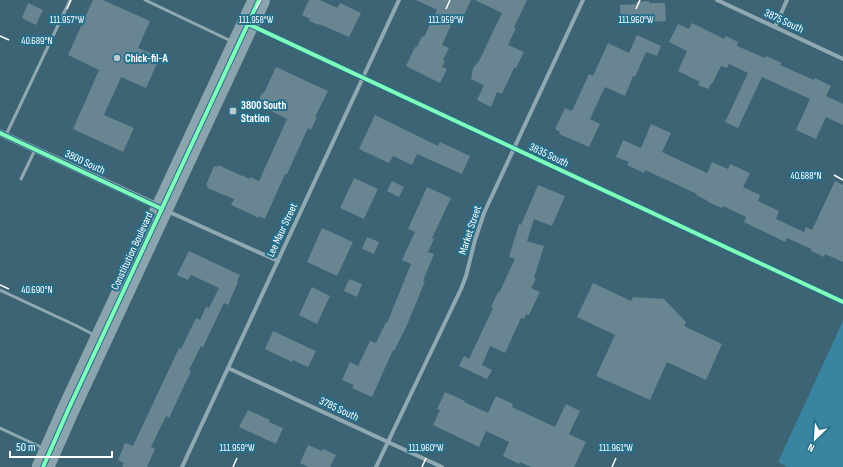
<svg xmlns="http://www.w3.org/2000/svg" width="843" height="467" font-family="'Sofia Sans Condensed',sans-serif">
<rect width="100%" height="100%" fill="#3c6474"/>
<polygon fill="#3985a1" points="843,321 843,467 787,467 778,462"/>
<g fill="#688591">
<polygon points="93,0 103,0 150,21 138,48 160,57 146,88 121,77 104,115 134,128 123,152 73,129 99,70 68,55"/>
<polygon points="309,0 320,0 337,8 340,3 361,13 349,37 319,24 319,25 309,21 310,19 302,15"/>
<polygon points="416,0 471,0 461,21 454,18 442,45 449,48 443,60 445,61 442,67 447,69 440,83 406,66 415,47 417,47 422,36 424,37 437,10"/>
<polygon points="475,0 527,0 514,27 516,28 508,45 524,52 516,68 514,68 502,94 497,92 491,107 477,100 484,85 471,79 473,68 479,61 502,13"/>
<polygon points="649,1 649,3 665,3 666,21 621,24 620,5 636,4 636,2"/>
<polygon points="28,3 43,10 36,25 22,18"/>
<polygon points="692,23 724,39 726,36 738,42 737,46 765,58 766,56 782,63 780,65 814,80 815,78 831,86 826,96 843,104 843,125 826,117 816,139 796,130 810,99 762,77 738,128 725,122 748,73 729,64 727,68 721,66 712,84 711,84 708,89 698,85 700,82 678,71 687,51 669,42 678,24 689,29"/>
<polygon points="637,35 661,46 657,56 646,52 635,77 633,76 625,96 605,87 590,119 600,124 589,147 559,134 560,132 555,129 565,108 572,111 589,74 593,76 608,43 629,53"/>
<polygon points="276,67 328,91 315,117 317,117 311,130 308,128 287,174 285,174 265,219 259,216 259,218 231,205 234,199 207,188 208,186 206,185 214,166 217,167 218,165 242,176 242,175 249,179 250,177 259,181 287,119 257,104 262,93 264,93"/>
<polygon points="375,115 438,146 440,142 470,156 462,174 417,154 412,165 393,156 389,163 359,149"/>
<polygon points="651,124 671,133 662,152 707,173 712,162 728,169 730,164 750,173 743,187 760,195 758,201 779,211 776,219 804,232 806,227 812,230 835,181 843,185 843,262 825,254 824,257 811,251 811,249 787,238 785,242 744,222 746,217 723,206 722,208 708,202 708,201 696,195 697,194 645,170 644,173 627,165 629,162 616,157 623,140 641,148"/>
<polygon points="354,178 378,189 364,219 340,208"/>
<polygon points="392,181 404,187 399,197 387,191"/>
<polygon points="538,185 565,196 552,226 534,219 527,241 544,246 534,278 536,279 531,288 540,292 529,315 526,314 524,319 521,318 505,353 490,346 482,365 492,370 487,379 459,366 464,356 469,359 493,308 491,307 498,292 499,293 515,259 509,257 519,224 521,225"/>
<polygon points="427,187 451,198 432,238 434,239 428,252 434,254 423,281 425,281 407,325 394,351 393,350 372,397 352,388 354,385 342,380 350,362 358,366 370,341 376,343 386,322 387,323 411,264 402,260 415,232 408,229"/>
<polygon points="322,228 353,242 337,276 307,262"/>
<polygon points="367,237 379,242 374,254 362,249"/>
<polygon points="189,251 240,275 237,281 238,282 228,305 224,303 203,347 201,346 189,370 191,371 169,418 166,416 151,447 155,449 147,467 122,467 124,463 118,460 125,443 133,446 179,348 181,349 196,318 200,320 206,307 209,308 219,288 191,275 188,280 177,275"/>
<polygon points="349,279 362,284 357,297 344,291"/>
<polygon points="593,283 631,301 633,297 664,299 686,322 684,326 722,344 706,380 667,362 650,400 596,376 615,335 577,317"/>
<polygon points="312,287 330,296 317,324 299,315"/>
<polygon points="273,331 316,351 308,367 293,360 292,362 265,349"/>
<polygon points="445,392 465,401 464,402 488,413 496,396 513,404 512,407 555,427 566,404 580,411 569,434 586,442 574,467 531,467 520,462 519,464 503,456 509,442 486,431 479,447 433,425 440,410 437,409"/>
<polygon points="248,410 270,420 269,422 283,428 276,444 239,427"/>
<polygon points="308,445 322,451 323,449 336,455 330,467 308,467 300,463"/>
</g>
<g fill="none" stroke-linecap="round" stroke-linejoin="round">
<g stroke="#90a8b1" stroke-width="3">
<polyline points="145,0 231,41"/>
<polyline points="6,135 70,0"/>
<polyline points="21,179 35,150"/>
<polyline points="0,290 77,326 94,335"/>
<polyline points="0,428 43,448"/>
</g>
<g stroke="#90a8b1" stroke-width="4">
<polyline points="717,0 843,59"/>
<polyline points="254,27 843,302"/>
<polyline points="775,27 787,0"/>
<polyline points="167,211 278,261"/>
<polyline points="228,368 442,467"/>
<polyline points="182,467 399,0"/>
<polyline points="376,467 461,289 466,276 475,240 484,213 583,0"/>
</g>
<polyline stroke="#90a8b1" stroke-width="7" points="0,133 159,207"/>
<polyline stroke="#8ba4ae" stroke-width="22" points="43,467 69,408 259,0"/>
<g stroke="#256f8b" stroke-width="6">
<g id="cycleway">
<polyline points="248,24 843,302"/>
<polyline points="0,133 162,209"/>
<polyline points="43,467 69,408 259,0"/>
</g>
</g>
<use href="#cycleway" stroke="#80ffba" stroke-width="4"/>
</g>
<path fill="none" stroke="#fff" stroke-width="1.5" d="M67,9L71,0M256,9L261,0M446,9L450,0M636,9L640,0M0,36L9,40M834,175L843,180M0,285L9,289M233,467L237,458M422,467L426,458M612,467L616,458"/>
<g fill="#bbc9ce" stroke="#256f8b" stroke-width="1.5">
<circle cx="117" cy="58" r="4"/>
<rect x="229" y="107" width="8" height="8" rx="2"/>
</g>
<g text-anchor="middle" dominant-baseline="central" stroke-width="4" stroke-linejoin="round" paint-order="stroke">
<g font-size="11" fill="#fff" stroke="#256f8b">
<text transform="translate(784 21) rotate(25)">3875 South</text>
<text transform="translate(549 155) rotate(25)">3835 South</text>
<text transform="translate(85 162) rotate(25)">3800 South</text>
<text transform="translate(282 230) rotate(-65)">Lee Maur Street</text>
<text transform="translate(470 230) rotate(-72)">Market Street</text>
<text transform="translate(132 251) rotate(-65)">Constitution Boulevard</text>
<text transform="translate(339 409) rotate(25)">3785 South</text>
</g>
<g font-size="11" font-weight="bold" fill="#fff" stroke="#256f8b" text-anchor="start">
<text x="125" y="58">Chick-fil-A</text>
<text x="241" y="105">3800 South<tspan x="241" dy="13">Station</tspan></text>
</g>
</g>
<g font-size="10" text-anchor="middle" fill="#fff" stroke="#256f8b" stroke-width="4" stroke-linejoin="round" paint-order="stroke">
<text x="67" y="23">111.957°W</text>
<text x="256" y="23">111.958°W</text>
<text x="446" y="23">111.959°W</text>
<text x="636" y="23">111.960°W</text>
<text x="37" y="44">40.689°N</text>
<text x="806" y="179">40.688°N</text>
<text x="37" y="293">40.690°N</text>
<text x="237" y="451">111.959°W</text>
<text x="426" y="451">111.960°W</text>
<text x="616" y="451">111.961°W</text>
</g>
<g transform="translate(815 439) rotate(205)" stroke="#256f8b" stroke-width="3" paint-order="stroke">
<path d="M0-3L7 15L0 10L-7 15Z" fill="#ffffff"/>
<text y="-6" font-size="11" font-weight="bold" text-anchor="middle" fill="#ffffff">N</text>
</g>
<path d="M10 451v6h102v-6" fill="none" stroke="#ffffff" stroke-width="2"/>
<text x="16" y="451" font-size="12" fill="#ffffff" stroke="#256f8b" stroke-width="3" paint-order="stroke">50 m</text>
</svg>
